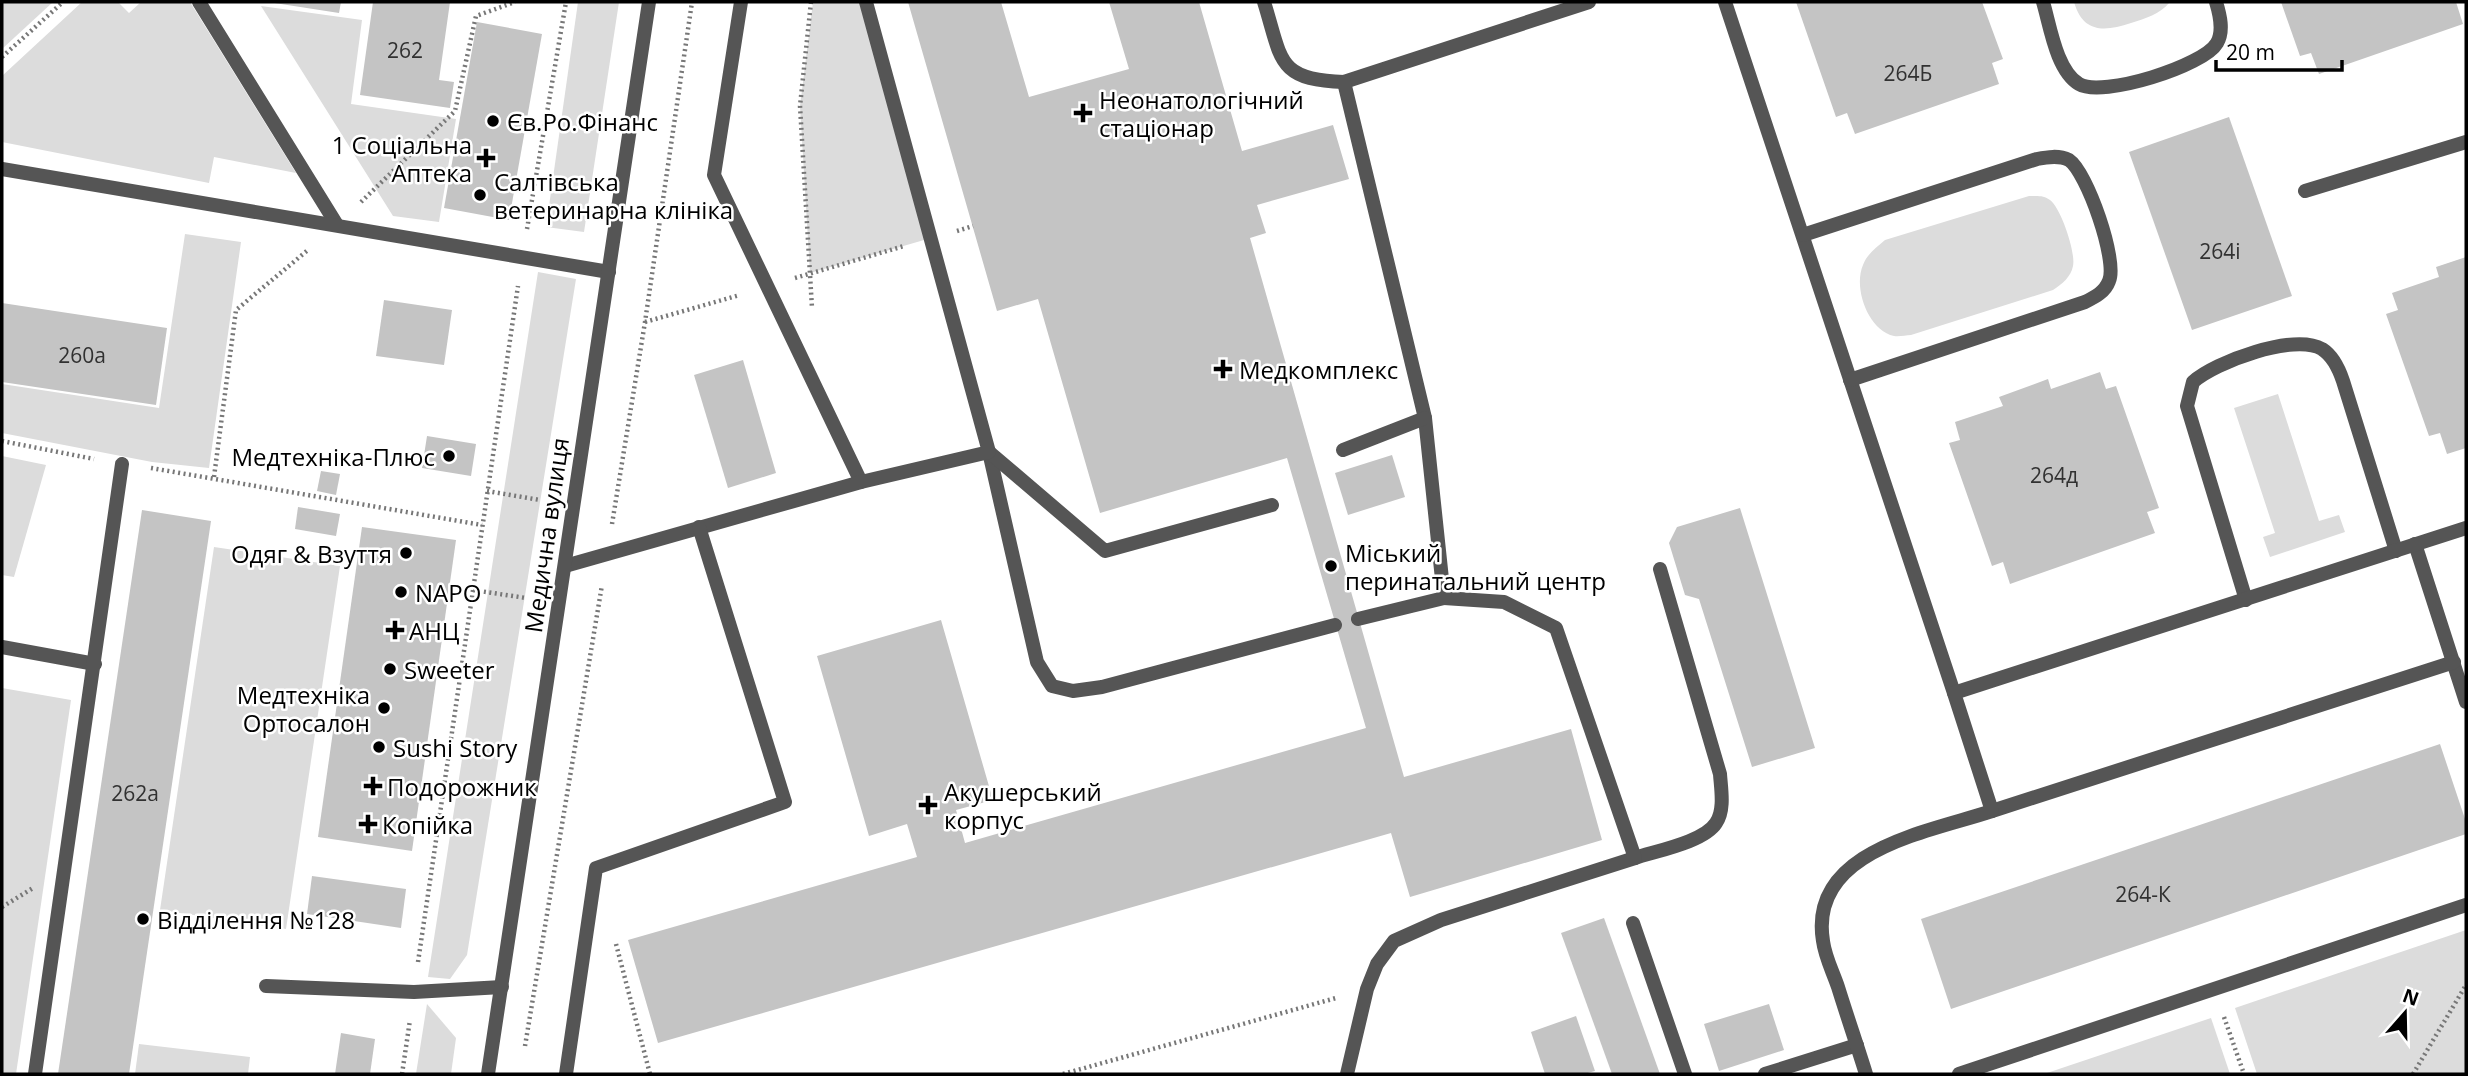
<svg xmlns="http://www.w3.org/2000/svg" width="2468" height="1076" font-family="'Open Sans',sans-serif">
<rect width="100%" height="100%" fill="#fff"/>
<g fill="#dcdcdc">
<polygon points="2,2 53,2 2,49"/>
<polygon points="82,2 118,2 129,13 141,2 190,2 296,173 214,157 209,183 2,142 2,76"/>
<polygon points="578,2 619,2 584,232 546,227"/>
<polygon points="813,2 866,2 931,238 810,273 800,106"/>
<path d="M2074,2H2170C2159,15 2146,18 2131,23C2104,32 2083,33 2074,2Z"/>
<polygon points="261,6 362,20 351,104 456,119 439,222 393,216"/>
<path d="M2029,196C2037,196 2044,195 2050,200C2061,208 2076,253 2073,266C2071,277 2062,284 2053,290L1911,335C1906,335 1899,337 1894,336C1868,330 1853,288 1863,265C1867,254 1876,248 1885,240Z"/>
<polygon points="185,234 241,242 209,468 152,462 2,433 2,384 159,408"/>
<polygon points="538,272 576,279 467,955 450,979 428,977"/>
<polygon points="2278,394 2319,521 2339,515 2345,532 2270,557 2263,537 2275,533 2234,408"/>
<polygon points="2,456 46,465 14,577 2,575"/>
<polygon points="214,547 340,566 286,929 160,910"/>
<polygon points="2,688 71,700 16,1074 2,1074"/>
<polygon points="2466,930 2466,1074 2257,1074 2235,1008"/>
<polygon points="427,1004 456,1038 451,1074 416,1074"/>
<polygon points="2211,1018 2230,1074 2044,1074"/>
<polygon points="139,1044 250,1057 248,1074 135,1074"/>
</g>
<g fill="#c4c4c4">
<polygon points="268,2 341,2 339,13"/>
<polygon points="373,2 450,2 439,80 454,82 450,108 360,95"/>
<polygon points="908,2 1001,2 1029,97 1129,69 1109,2 1199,2 1242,151 1333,125 1349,179 1257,205 1266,233 1250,238 1404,777 1571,729 1602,840 1410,897 1391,833 658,1043 628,940 917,857 907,824 869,836 817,656 941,620 993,800 956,810 965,843 1366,728 1287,458 1100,513 1038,299 997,311"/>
<polygon points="1796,2 1982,2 2003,59 1992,63 1999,84 1855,134 1847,113 1836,117"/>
<polygon points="2281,2 2456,2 2463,24 2319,74 2311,53 2300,56"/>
<polygon points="477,22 542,34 509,220 444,208"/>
<polygon points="2229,117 2292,296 2192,330 2129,152"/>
<polygon points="2466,257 2466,448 2447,454 2440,433 2429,436 2386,314 2398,310 2392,293 2439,277 2436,267"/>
<polygon points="384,300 452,310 444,365 376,356"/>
<polygon points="2,303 167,328 156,405 2,382"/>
<polygon points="743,360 776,473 728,488 694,375"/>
<polygon points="2100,372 2106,389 2116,386 2159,508 2147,512 2155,533 2010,584 2003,562 1992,566 1949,443 1960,440 1955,422 2003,406 1999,397 2048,379 2051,389"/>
<polygon points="427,436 476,444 471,476 422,468"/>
<polygon points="1392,455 1405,497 1348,515 1335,473"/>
<polygon points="321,471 340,474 336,495 317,491"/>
<polygon points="298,507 340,514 336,536 295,529"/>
<polygon points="1740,508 1815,748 1752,767 1699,599 1685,595 1669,543 1677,527"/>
<polygon points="142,510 211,521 129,1074 58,1074"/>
<polygon points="362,527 456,540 412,851 318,837"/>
<polygon points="2440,744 2466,822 2466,834 1951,1009 1921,919"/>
<polygon points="312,876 406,889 401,928 307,914"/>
<polygon points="1604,918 1660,1074 1612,1074 1561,933"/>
<polygon points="1769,1004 1784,1050 1719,1071 1704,1024"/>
<polygon points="1576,1016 1595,1071 1584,1074 1545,1074 1531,1032"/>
<polygon points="341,1033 375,1039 370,1074 335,1074"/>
</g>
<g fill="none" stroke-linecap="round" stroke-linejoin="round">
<g stroke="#777" stroke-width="4.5" stroke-dasharray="2 3.5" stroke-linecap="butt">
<polyline points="811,2 800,106 812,308"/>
<polyline points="2,57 63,2"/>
<polyline points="361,202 455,111 476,16 515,2"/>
<polyline points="527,229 566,2"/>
<polyline points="957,231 973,226"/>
<polyline points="795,278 904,246"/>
<polyline points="645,322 740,295"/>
<polyline points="2,441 94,459"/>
<polyline points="151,468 482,525"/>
<polyline points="214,477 236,310 308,250"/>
<polyline points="487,491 540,500"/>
<polyline points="612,524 645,322 692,2"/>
<polyline points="473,590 526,598"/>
<polyline points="2,907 33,888"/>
<polyline points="616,944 650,1074"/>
<polyline points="418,962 518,286"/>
<polyline points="2224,1017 2244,1074"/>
<polyline points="525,1046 602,585"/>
<polyline points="402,1074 410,1020"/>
<polyline points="1063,1074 1336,998"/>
<polyline points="2413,1074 2466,985"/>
</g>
<g stroke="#555" stroke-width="14">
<polyline points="199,2 337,225"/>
<polyline points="741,2 714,175 861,482"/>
<path d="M1264,2C1282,59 1276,80 1344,82L1589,2"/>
<polyline points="1725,2 1954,693"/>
<path d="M2043,2C2050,25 2056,70 2079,84C2102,98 2204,66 2217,43C2224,31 2220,15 2216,2"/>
<polyline points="1344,82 1425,418 1444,598 1358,619"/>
<polyline points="2,169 609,272"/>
<polyline points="2305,191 2466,142"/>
<path d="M1803,235L2037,159C2047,157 2059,155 2069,160C2087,172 2118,261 2109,281C2105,292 2095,297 2085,302L1850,380"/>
<polyline points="1343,450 1425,418"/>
<polyline points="989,452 1037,662 1052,686 1073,691 1102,687 1335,625"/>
<polyline points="989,452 1105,551 1272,505"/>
<polyline points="2415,544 2466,702"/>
<polyline points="565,566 861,482 989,452 866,2"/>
<path d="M2246,600L2187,406L2193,382C2215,362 2294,333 2322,349C2333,356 2339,369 2343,381L2396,551"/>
<polyline points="2,647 95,664"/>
<polyline points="1992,811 2454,662"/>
<path d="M1635,858C1656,851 1704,842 1716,823C1725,810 1721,789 1720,774L1660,569"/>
<polyline points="1633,923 1685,1074"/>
<polyline points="266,986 414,992 502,987"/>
<polyline points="35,1074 122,464"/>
<polyline points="566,1074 596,868 785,802 699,527"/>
<polyline points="1347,1074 1367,989 1377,964 1394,941 1441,920 1635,858 1556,628 1504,602 1444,598"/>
<polyline points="1765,1074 1857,1045"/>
<path d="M1866,1074C1857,1045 1847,1016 1838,987C1833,972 1825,957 1823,941C1808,850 1929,832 1992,811L1954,693L2466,528"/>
<polyline points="1959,1074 2466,905"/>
</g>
<polyline stroke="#555" stroke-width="14" points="488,1074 649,2"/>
</g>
<g fill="#000" stroke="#fff" stroke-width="2.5">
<path d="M1079.5 102.5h7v7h7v7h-7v7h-7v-7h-7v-7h7z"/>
<circle cx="493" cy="121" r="7"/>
<path d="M482.5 147.5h7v7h7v7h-7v7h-7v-7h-7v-7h7z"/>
<circle cx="480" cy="195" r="7"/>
<path d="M1219.5 358.5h7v7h7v7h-7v7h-7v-7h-7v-7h7z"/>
<circle cx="449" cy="456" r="7"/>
<circle cx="406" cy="553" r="7"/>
<circle cx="1331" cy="566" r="7"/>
<circle cx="401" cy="592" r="7"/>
<path d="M391.5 619.5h7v7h7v7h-7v7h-7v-7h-7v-7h7z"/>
<circle cx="390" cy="669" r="7"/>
<circle cx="384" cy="708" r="7"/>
<circle cx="379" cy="747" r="7"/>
<path d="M369.5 775.5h7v7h7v7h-7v7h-7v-7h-7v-7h7z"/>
<path d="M924.5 794.5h7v7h7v7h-7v7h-7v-7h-7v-7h7z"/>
<path d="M364.5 813.5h7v7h7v7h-7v7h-7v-7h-7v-7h7z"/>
<circle cx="143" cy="919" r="7"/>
</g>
<g text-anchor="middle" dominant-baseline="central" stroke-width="5" stroke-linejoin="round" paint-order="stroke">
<g font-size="21" fill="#313131">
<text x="405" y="50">262</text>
<text x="1908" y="73">264Б</text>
<text x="2220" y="251">264і</text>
<text x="82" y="355">260а</text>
<text x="2054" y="475">264д</text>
<text x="135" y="793">262а</text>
<text x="2143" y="894">264-К</text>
</g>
<g font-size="24" fill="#000" stroke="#fff" text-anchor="start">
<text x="1099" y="99">Неонатологічний<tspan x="1099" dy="28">стаціонар</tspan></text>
<text x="507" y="121">Єв.Ро.Фінанс</text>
<text x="472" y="144" text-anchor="end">1 Соціальна<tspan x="472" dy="28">Аптека</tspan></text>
<text x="494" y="181">Салтівська<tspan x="494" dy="28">ветеринарна клініка</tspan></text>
<text x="1239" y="369">Медкомплекс</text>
<text x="435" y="456" text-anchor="end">Медтехніка-Плюс</text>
<text x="1345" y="552">Міський<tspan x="1345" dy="28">перинатальний центр</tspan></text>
<text x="392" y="553" text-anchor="end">Одяг &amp; Взуття</text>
<text x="415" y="592">NAPO</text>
<text x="409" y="630">АНЦ</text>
<text x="404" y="669">Sweeter</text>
<text x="370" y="694" text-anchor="end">Медтехніка<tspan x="370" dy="28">Ортосалон</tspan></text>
<text x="393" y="747">Sushi Story</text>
<text x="387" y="786">Подорожник</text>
<text x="944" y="791">Акушерський<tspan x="944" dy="28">корпус</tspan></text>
<text x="382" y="824">Копійка</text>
<text x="157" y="919">Відділення №128</text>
</g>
<g font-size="24" fill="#000" stroke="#fff">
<text transform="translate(546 535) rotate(-82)">Медична вулиця</text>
</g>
</g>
<rect width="2468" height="1076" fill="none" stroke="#000000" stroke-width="7"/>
<g transform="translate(2405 1013) rotate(20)" stroke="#ffffff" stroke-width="5" paint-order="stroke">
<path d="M0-5L12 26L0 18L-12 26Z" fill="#000000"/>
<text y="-10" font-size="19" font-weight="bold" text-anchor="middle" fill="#000000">N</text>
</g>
<path d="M2216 60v10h126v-10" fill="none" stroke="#000000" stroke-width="3.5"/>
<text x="2226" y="60" font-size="21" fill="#000000" stroke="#ffffff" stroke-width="5" paint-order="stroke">20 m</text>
</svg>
